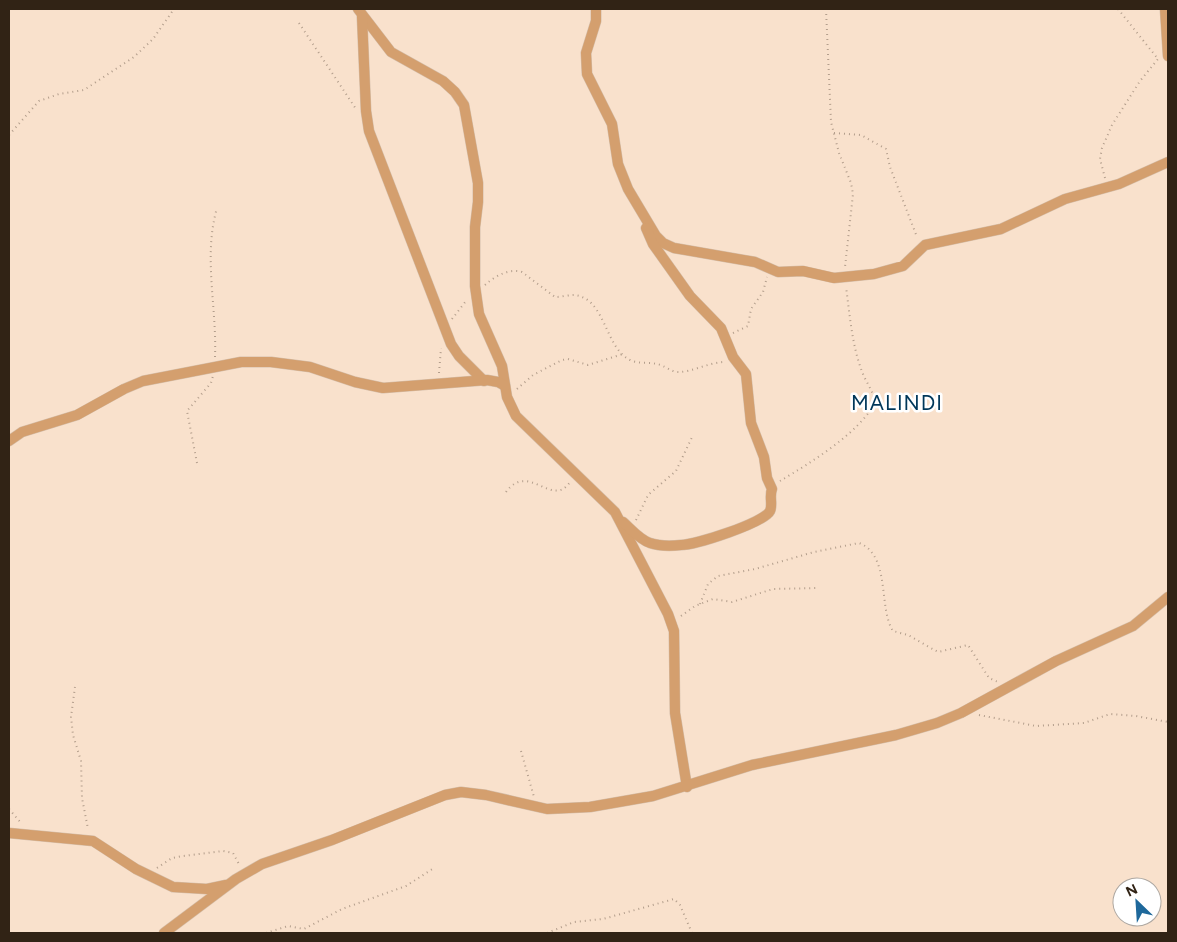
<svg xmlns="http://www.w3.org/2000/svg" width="1177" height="942" font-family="Figtree,sans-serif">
<rect width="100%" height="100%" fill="#f9e1cc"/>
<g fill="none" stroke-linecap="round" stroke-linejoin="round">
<g stroke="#d5bfab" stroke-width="11">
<g id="street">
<polyline points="358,9 391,52 443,81 455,92 464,105 478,183 478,202 475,227 475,286 479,314 502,366 507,397 516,416 615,512 668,614 674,631 675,713 687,787"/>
<polyline points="596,9 596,21 586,53 587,74 612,124 618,164 628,189 656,236 663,243 674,248 755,262 778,272 803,271 834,278 874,274 903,266 925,245 1001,229 1065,199 1119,184 1168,162"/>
<polyline points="1165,9 1168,56"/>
<polyline points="362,17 366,111 369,131 451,344 459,356 484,381"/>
<polyline points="9,441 22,432 77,415 124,389 143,381 241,362 271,362 310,367 355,382 383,388 487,380 498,382 505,386"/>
<path d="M623,522C631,529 640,540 650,543C659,546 672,546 681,545C695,545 764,523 770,511C773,505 769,496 772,489L767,478L764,457L751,423L746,374L733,357L721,328L690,296L653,244L646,228"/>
<polyline points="9,833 93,841 136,869 173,887 207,889 226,885"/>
<polyline points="164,933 236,879 262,864 332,840 445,795 461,792 486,795 547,809 590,807 653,796 752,765 896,735 937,723 961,713 1056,661 1133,626 1168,597"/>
</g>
</g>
<g stroke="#b39e8c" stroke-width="2" stroke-dasharray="1 4" stroke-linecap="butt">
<polyline points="826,9 831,122 839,153 851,183 853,194 845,267"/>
<polyline points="1118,9 1158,59"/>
<polyline points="299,23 356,109"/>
<polyline points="834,133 861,135 886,149 890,167 917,237"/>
<polyline points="9,135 39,101 59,94 84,90 134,57 153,39 174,9"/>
<polyline points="1105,178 1100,159 1102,148 1112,125 1140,81 1158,59"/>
<path d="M485,285C495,276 509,268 522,272L555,297C561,297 568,295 574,295C606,298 604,347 630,360C638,364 648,362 657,364C664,365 671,372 678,372C692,372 708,363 723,362"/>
<polyline points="452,319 466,301"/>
<polyline points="733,333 748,326 751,309 763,292 767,277"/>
<path d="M215,357C217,307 203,256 217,208"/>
<polyline points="439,373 441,348"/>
<polyline points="517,389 533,375 562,360 568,359 588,365 623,354"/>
<polyline points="197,463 187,411 211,383 213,376"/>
<path d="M780,481C810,463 858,434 875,403C874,392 867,384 863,374C852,347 850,316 846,287"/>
<path d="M506,492C529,461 552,509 570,482"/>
<polyline points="636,520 648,495 676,471 693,435"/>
<path d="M700,604L708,584L718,576L755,569L814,552L859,543C891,555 878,608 893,631L908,635L938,652L968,645L989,678L998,682"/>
<polyline points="681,616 695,606 713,599 732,602 773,589 817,588"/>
<polyline points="75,687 71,717 73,735 81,761 82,798 88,829"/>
<polyline points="979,715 1036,726 1084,723 1110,714 1136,716 1168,722"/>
<polyline points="521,751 534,797"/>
<polyline points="9,809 22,824"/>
<polyline points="157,868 172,858 183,856 223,851 233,853 240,866"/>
<polyline points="266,933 288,926 304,929 342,909 406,886 434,868"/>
<polyline points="547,933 574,922 603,919 674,899 680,905 692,933"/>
</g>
<use href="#street" stroke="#d49f6e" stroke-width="10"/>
</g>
<g text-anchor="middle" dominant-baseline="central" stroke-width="5" stroke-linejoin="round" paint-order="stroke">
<g font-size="21" letter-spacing="1" fill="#003759" stroke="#fff">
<text x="897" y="402">MALINDI</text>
</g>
</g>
<rect width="1177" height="942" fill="none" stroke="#312315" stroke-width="20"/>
<g transform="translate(1137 902) rotate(335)"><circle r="24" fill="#ffffff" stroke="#ada7a1"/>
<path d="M0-4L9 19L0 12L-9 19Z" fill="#1e689b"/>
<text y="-8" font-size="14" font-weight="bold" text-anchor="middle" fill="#312315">N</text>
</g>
</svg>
